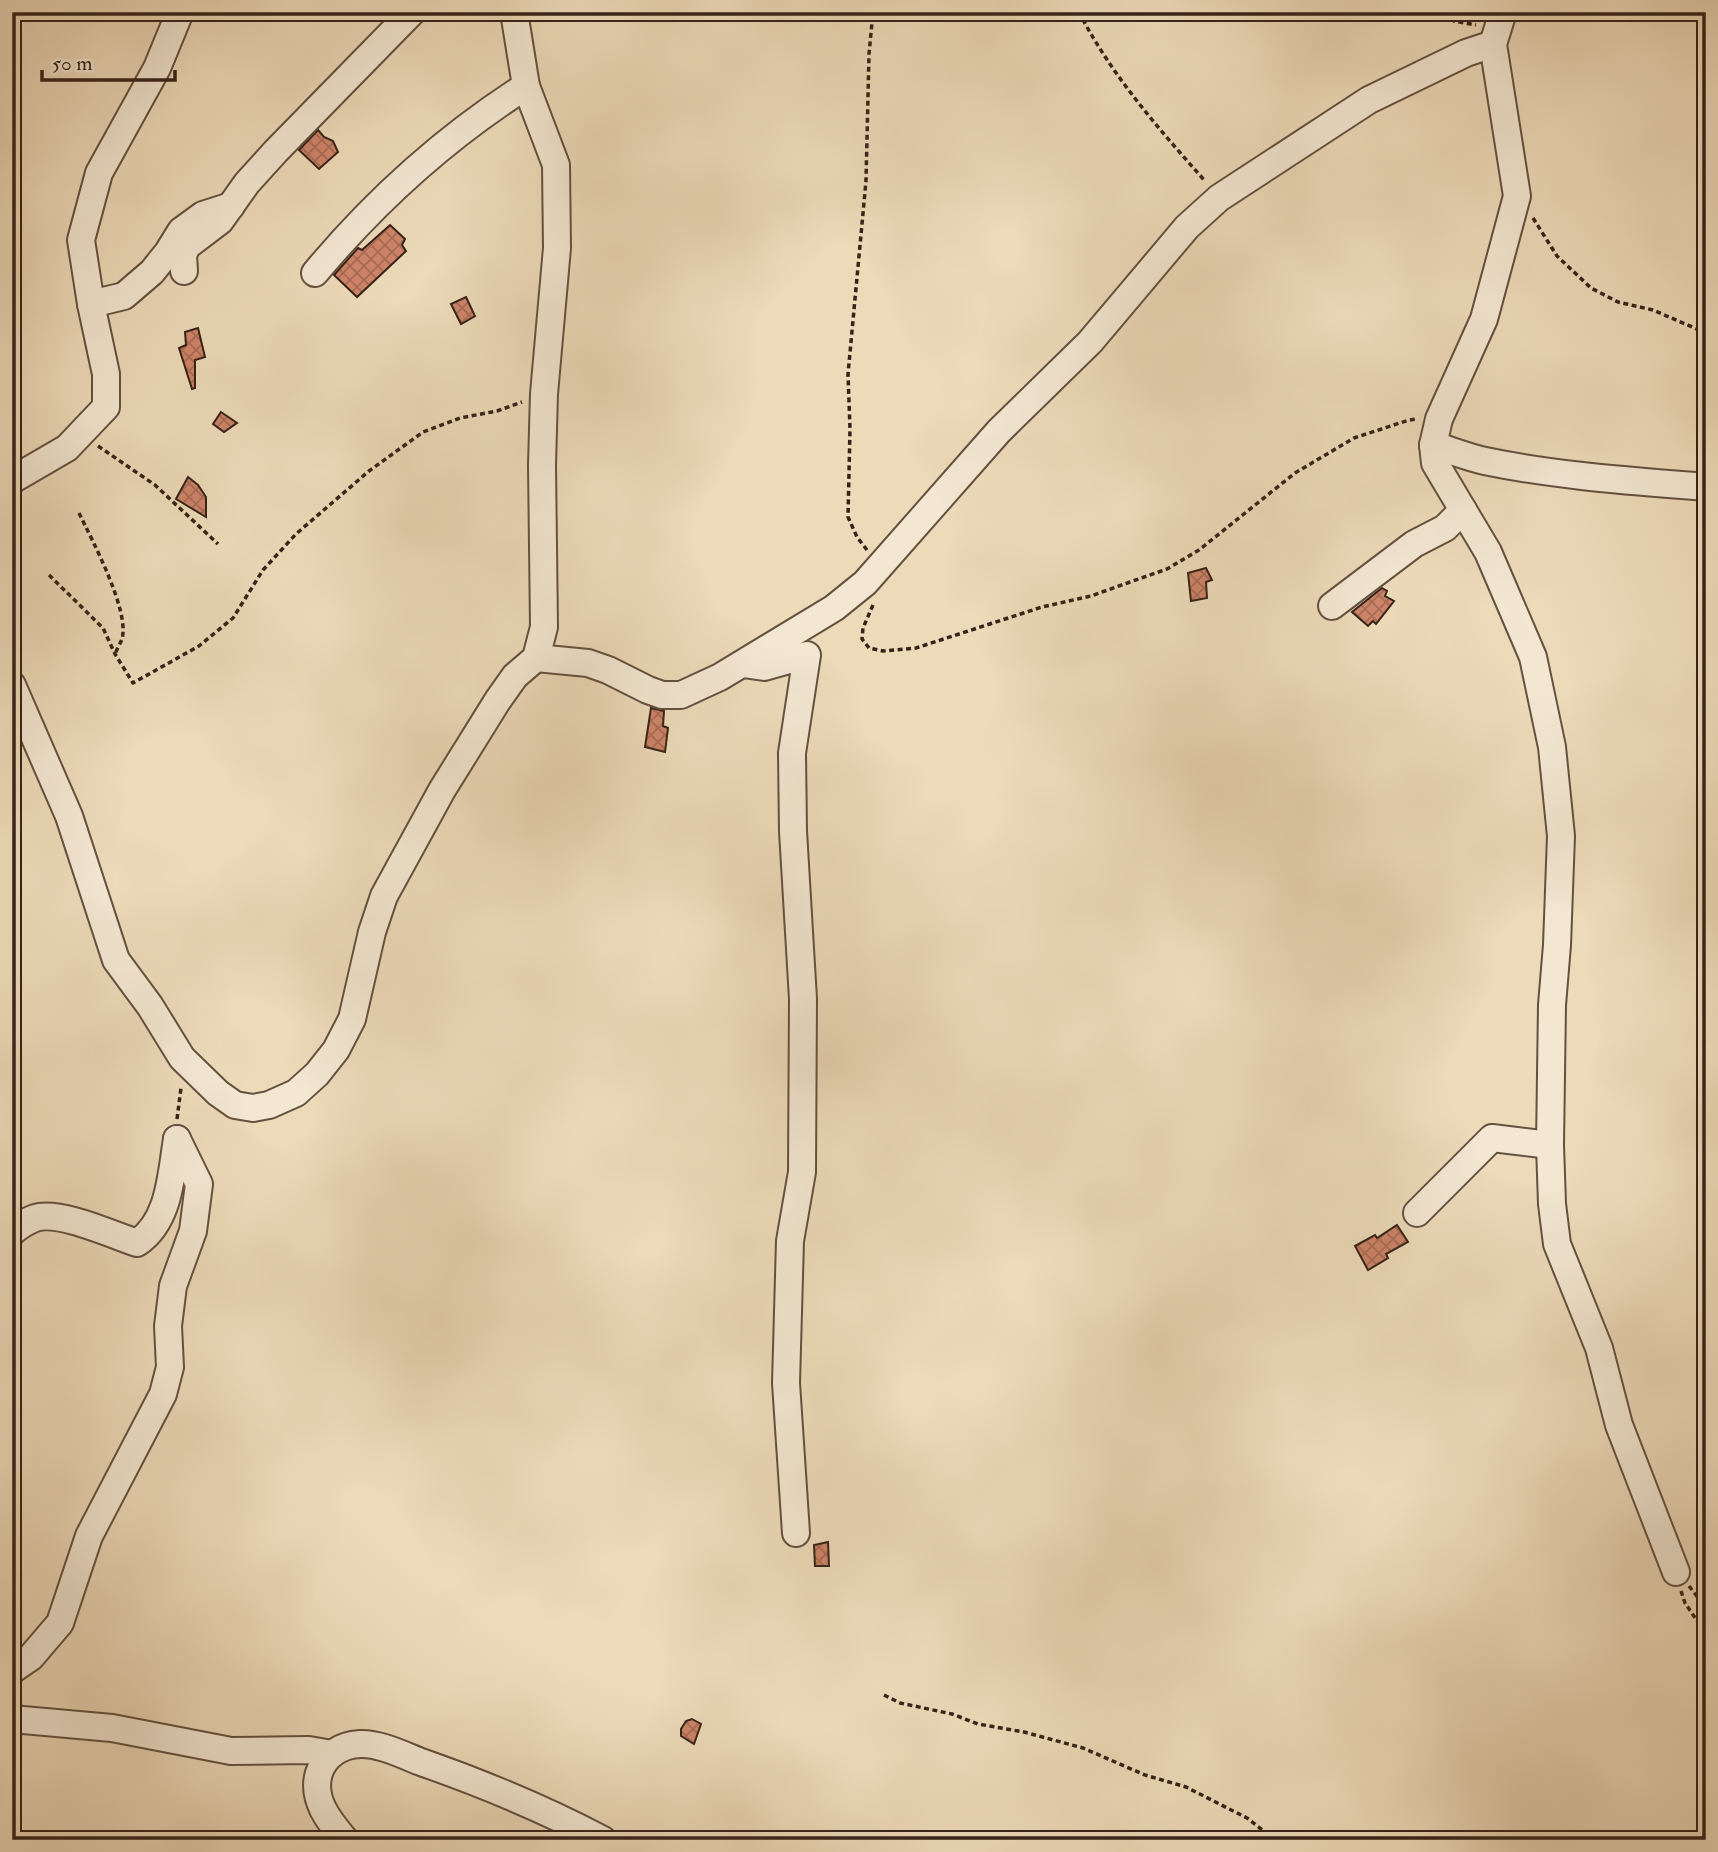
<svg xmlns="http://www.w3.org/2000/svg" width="1718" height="1852" font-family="'IM FELL Double Pica',serif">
<defs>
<pattern id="building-cross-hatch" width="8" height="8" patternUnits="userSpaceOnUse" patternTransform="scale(1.75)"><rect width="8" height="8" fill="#ce8469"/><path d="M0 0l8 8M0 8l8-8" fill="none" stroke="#a86c55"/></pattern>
</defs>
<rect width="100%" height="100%" fill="#eddab9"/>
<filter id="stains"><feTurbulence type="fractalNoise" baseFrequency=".00286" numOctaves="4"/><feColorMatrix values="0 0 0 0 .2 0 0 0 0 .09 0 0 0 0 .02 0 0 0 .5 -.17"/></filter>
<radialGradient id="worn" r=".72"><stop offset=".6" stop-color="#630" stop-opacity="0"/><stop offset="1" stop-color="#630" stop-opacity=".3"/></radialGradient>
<g fill="url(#building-cross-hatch)" stroke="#362318" stroke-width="2">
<polygon points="318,130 324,137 333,141 338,152 319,169 299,150"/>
<polygon points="390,225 405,239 402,245 406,251 357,297 334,275 358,248 362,250"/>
<polygon points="466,297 475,316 461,324 451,304"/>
<polygon points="198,328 205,357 195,360 195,388 192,389 179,348 186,345 185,332"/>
<polygon points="221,412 237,423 224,432 213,424"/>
<polygon points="188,477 198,485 206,497 206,517 176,499"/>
<polygon points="1206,568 1212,580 1206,582 1207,598 1191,601 1188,573"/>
<polygon points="1382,588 1387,591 1385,596 1394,601 1376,624 1373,621 1368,626 1352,612"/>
<polygon points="651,708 664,711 663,726 668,728 665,752 645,747"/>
<polygon points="1397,1225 1408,1242 1386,1254 1388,1258 1368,1270 1355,1246 1375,1235 1377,1238"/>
<polygon points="828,1542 829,1566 815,1566 814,1545"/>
<polygon points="692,1719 701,1724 694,1744 681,1736 681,1729 686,1721"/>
</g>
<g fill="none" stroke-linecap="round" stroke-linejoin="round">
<g stroke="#645140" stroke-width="30">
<g id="minor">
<polyline points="180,12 157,68 99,173 81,240 91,304 124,296 152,272 168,252 181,231 203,215 231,206"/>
<polyline points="1503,12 1493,44 1517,196 1484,319 1439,419 1433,445 1435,463 1488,552 1533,657 1552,747 1561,836 1557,945 1552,1005 1550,1145 1552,1204 1557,1244 1599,1348 1619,1425 1676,1572"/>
<polyline points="184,271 183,255 187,246 220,221 247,183 276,151 412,12"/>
<path d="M315,273C376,200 446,137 526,86"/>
<path d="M1433,445C1450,450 1467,457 1485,461C1557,476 1632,481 1706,487"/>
<polyline points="12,480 67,448 106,407 106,374 91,304"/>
<polyline points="1332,606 1414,544 1445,528 1463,510"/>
<polyline points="536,658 588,663 608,670 648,690 662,695 681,695 720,677 834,608 865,583 999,431 1090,342 1187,227 1219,198 1369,100 1466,53 1493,44"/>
<polyline points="743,664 764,667 807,655 792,753 793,831 803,999 802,1172 790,1241 786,1383 796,1533"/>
<polyline points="12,685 69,816 116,960 150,1006 182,1058 218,1093 235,1105 253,1108 269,1105 296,1093 317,1074 336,1050 352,1019 372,932 384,896 442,790 498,700 515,676 536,658 544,627 542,465 544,394 557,248 556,165 526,86 514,12"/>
<polyline points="1417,1213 1492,1138 1550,1145"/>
<path d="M12,1232C19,1226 27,1221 35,1218C59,1210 113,1235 137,1243C170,1221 171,1175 177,1139"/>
<polyline points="12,1670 31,1657 60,1623 89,1536 163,1394 170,1367 168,1326 173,1286 193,1231 199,1184 177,1139"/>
<polyline points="12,1719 112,1728 231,1751 309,1750 332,1754"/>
<path d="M345,1840C329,1821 311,1799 319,1773C325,1755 341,1745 360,1744C379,1743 403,1755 421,1762C484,1784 544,1809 603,1840"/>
</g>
</g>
<g stroke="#362318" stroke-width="3.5" stroke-dasharray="5 3.5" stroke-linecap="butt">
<path d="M1079,12C1111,75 1159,129 1205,181"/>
<polyline points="1435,12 1454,21 1476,25"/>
<polyline points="1533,218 1557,256 1591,288 1618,302 1653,310 1706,333"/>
<polyline points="98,446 155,485 218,544"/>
<path d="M79,513C92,540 130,611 122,639C120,644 117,649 115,654"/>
<polyline points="867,550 857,537 848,517 850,429 848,374 866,181 869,54 873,12"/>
<polyline points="49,575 103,628 115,654 133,683 199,646 233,618 263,570 296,534 369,471 423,432 460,418 497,411 522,402"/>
<polyline points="873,605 863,628 862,639 869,648 883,651 916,648 1042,607 1091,596 1130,582 1167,569 1199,550 1295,473 1354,438 1409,420 1417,419"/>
<polyline points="177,1119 181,1088"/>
<polyline points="1689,1586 1706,1608"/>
<polyline points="1681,1591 1685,1603 1706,1634"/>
<polyline points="884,1695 900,1703 952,1714 978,1724 1024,1732 1083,1748 1145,1775 1186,1787 1247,1818 1275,1840"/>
<polyline points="1408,1840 1413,1840"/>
</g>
<use href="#minor" stroke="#f3e7d2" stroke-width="26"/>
</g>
<rect width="1718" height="1852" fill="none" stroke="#eddab9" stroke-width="42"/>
<rect x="14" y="14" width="1690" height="1824" fill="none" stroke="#362318" stroke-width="3.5"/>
<rect x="21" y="21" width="1676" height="1810" fill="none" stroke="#362318" stroke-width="2"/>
<path d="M42 70v10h133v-10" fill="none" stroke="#362318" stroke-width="3.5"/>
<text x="52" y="70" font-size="21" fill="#362318" stroke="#f3e7d2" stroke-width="5" paint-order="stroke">50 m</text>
<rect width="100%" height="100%" filter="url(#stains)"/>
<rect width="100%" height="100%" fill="url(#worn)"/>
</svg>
